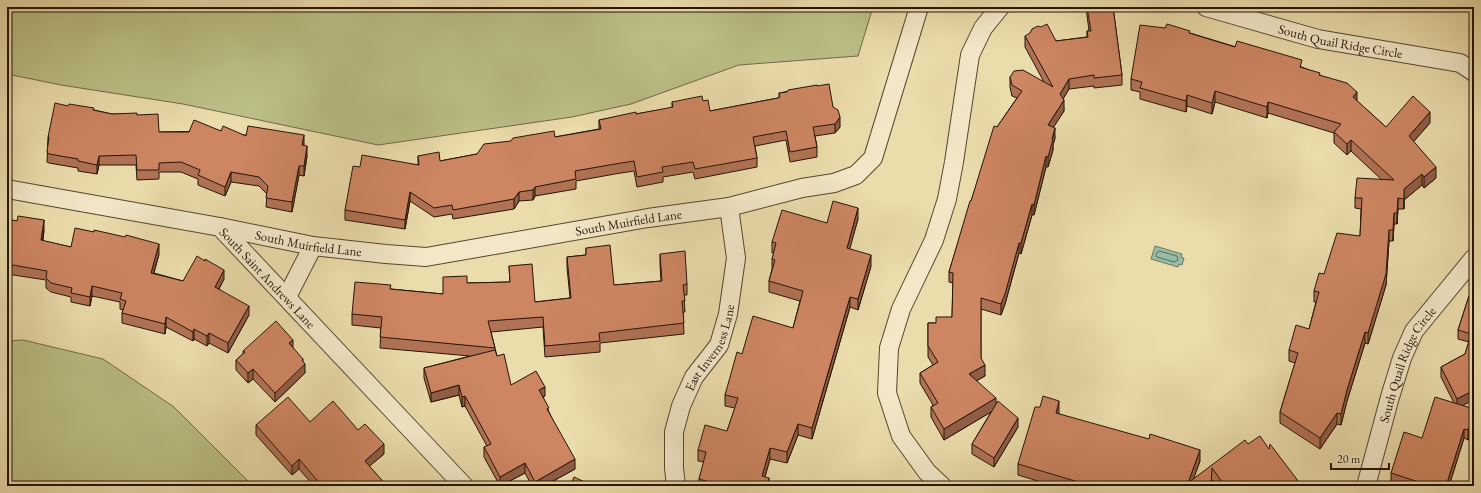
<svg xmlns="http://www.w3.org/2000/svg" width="1481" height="493" font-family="'EB Garamond',serif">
<rect width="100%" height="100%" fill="#ebdcab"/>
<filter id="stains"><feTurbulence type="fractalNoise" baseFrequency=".005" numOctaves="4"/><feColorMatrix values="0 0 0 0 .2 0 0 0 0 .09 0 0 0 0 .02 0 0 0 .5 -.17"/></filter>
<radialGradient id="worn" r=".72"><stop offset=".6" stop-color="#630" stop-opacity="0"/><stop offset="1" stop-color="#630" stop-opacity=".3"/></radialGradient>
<g fill="#bbbf86" stroke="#706a46">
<polygon points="7,7 873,7 858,56 739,65 631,104 572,117 378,145 183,104 61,85 7,74"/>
<polygon points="23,340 103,359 174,407 253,486 7,486 7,341"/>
</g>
<polygon fill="#98bca7" stroke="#6a7967" points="1155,246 1182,254 1181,257 1184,258 1182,265 1179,264 1178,267 1151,259"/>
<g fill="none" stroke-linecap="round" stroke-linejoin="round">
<polygon stroke="#5e6857" stroke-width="1" points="1159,251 1177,256 1178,260 1174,262 1157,257 1156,255"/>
<g stroke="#564630" stroke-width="20">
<g id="street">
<path id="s1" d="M1206,7L1318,39L1460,63L1474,72"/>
<path id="s2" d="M7,189L220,227L464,486"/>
<path id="s3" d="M220,227L313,246L386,254L426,257L648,218L729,207L802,188L834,183L856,175L873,158L919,7"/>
<polyline points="287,297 313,246"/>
<path id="s4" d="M676,486L674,468V432L681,406L694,377L719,345L728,314L736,258L729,207"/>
<polyline points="942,486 927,472 901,436 887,393 889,348 901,309 934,240 947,199 954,162 970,55 983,28 1000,7"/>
<path id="s5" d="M1366,486L1390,397L1402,358L1414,331L1474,258"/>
</g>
</g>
<use href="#street" stroke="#f2e8c8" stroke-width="18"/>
</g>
<g fill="#b07254" stroke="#241407">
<polygon points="1086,7 1113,7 1122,75 1122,85 1094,88 1094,86 1069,89 1063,99 1064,111 1053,127 1055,138 1053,145 1053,150 1048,167 1046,167 1034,215 1032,215 1021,254 1019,253 1005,304 1001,315 981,309 981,358 985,376 976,381 1018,427 994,467 972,454 972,444 991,412 944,440 931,417 931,407 933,405 920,383 920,373 933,365 928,357 928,323 936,323 952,317 953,283 949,282 949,272 971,201 997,127 1017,98 1012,96 1010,87 1010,77 1044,82 1025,47 1025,36 1056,41 1087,37 1087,31 1089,31"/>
<polygon points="1165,28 1190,33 1302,67 1320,75 1357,101 1386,127 1430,123 1413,141 1436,178 1424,188 1422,185 1404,200 1404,209 1398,209 1397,224 1394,224 1393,241 1389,241 1386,285 1368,344 1365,343 1347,401 1341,425 1337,424 1320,449 1280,423 1280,412 1295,363 1289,361 1289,350 1309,329 1316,302 1314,302 1314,291 1324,274 1360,236 1361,209 1355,208 1355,198 1382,180 1351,151 1347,155 1334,143 1334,133 1268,113 1267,118 1215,102 1212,114 1187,106 1186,112 1140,99 1140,92 1131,90 1131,79"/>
<polygon points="817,86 833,107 840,127 835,133 815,136 817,147 817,157 790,162 786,140 755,146 757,158 757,167 695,179 693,172 663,177 663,182 637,187 634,171 615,174 576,181 576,189 535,196 533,200 519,201 514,209 453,219 452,214 434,217 410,201 405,229 345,220 345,210 360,167 418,165 418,156 440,161 477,154 555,137 599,129 599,120 672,108 672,102 703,101 710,111 778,98 779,98 779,93"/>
<polygon points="94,110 112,114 137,115 159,132 221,131 304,145 307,156 304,176 299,175 292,212 266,207 267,194 259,186 231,182 225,196 198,185 198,179 181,172 159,172 159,179 137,180 136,165 99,165 97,174 78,171 78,168 49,163 47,162 48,137"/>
<polygon points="7,219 44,230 43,241 71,247 159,254 154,273 183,281 224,279 219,289 249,315 228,353 209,343 207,346 194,339 193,341 166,327 165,334 122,323 122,313 123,310 120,309 120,302 92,296 90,306 71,302 71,297 51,292 46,288 46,280 7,274"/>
<polygon points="858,219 849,249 871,266 858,310 850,307 812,439 798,435 787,463 770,459 765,477 769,486 699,486 699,479 704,462 698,461 698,450 727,431 735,408 725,406 725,395 742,354 793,328 800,301 769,292 769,281 772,269 772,259 774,253 772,253 772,242 827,223"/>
<polygon points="586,248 614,285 661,281 660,264 660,254 687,284 687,295 684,295 685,312 683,312 684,334 600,343 600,352 545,357 543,327 491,332 497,356 511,385 545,396 543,397 549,412 575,469 544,486 532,486 525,473 500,486 484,457 484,447 487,446 465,406 462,407 459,395 431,402 424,378 424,368 470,356 380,348 381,328 352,325 352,314 391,289 443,294 467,283 510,282 509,266 535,302 570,298 567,267 567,257 586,255"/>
<polygon points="1469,296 1474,399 1462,406 1474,409 1468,440 1464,438 1449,486 1401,486 1391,483 1391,473 1454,403 1441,377 1441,367 1465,354 1469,342 1458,339 1458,330"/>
<polygon points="293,348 303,362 305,373 275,402 253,379 248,383 236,370 236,360 243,354 243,351"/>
<polygon points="1059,413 1059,414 1200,461 1193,479 1248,444 1269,449 1302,486 1217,486 1212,480 1212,486 1054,486 1018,475 1018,464"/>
<polygon points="310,422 358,430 384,454 369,466 387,486 314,486 299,469 292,475 256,435 256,425"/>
</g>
<g fill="#905d45" stroke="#241407">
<polygon points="1069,79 1069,89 1060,104 1060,94"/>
<polygon points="1215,91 1215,102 1212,114 1212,103"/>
<polygon points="1357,92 1357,103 1353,97"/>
<polygon points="1187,95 1187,106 1186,112 1186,101"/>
<polygon points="1064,100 1064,111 1048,136 1048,125"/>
<polygon points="1268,102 1268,113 1267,118 1267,107"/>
<polygon points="1430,112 1430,123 1409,147 1409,136"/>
<polygon points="840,117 840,127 835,133 835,124"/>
<polygon points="1055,128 1055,138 1053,145 1053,150 1048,167 1048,157"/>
<polygon points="304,135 304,145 302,155 302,145"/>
<polygon points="1351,140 1351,151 1347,155 1347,144"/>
<polygon points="307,146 307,156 304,176 304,166"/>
<polygon points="99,156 99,165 97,174 97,165"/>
<polygon points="1046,156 1046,167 1034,215 1034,205"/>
<polygon points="299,166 299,175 292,212 292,202"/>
<polygon points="1436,167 1436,178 1424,188 1424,177"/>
<polygon points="231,172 231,182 225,196 225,187"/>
<polygon points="1422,174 1422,185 1404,200 1404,209 1404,189"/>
<polygon points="535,187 535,196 533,200 533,190"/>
<polygon points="410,192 410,201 405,229 405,220"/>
<polygon points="519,192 519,201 514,209 514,199"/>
<polygon points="1398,198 1398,209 1397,224 1397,213"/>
<polygon points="1032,204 1032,215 1021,254 1021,243"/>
<polygon points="858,208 858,219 847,259 847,248"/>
<polygon points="1394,213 1394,224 1393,241 1393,230"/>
<polygon points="44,220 44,230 41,250 41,240"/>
<polygon points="1389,230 1389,241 1386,285 1368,344 1368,333"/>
<polygon points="1019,243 1019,253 1005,304 1001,315 1001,304"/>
<polygon points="159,244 159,254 151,282 151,273"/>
<polygon points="871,255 871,266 858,310 858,299"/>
<polygon points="224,270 224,279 215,296 215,287"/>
<polygon points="92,286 92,296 90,306 90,297"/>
<polygon points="850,297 850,307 812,439 812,428"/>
<polygon points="249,306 249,315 228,353 228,343"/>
<polygon points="166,317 166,327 165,334 165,324"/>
<polygon points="194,329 194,339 193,341 193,332"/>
<polygon points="1365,332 1365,343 1347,401 1341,425 1341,414 1347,390"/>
<polygon points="209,333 209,343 207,346 207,336"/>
<polygon points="293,340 293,349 289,343"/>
<polygon points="303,359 303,365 305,364 305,373 275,402 275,393"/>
<polygon points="985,365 985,376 969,385 969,374"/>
<polygon points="253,369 253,379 248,383 248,373"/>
<polygon points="459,385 459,395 431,402 431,393"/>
<polygon points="545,387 545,396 539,399 539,390"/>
<polygon points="1474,390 1474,399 1457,409 1457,399"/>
<polygon points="465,396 465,406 462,407 462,397"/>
<polygon points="996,398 996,409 944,440 944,429"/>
<polygon points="1059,401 1059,413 1056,424 1056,413"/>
<polygon points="1337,413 1337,424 1320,449 1320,438"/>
<polygon points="1474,413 1474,422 1468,440 1468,430"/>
<polygon points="1018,418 1018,427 994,467 994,458"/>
<polygon points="798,424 798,435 787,463 787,452"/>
<polygon points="1464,429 1464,438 1449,486 1446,486"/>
<polygon points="384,444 384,454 365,470 365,461"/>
<polygon points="770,448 770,459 762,486 762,476"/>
<polygon points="1200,450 1200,461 1191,486 1188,483"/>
<polygon points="299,459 299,469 292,475 292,466"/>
<polygon points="575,459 575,469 544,486 535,486 535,482"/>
<polygon points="525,463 525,473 500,486 500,477"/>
<polygon points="769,478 769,486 767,486"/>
</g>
<g fill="#cd8562" stroke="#241407">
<polygon points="1087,7 1113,7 1122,75 1094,78 1094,75 1069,79 1060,94 1064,100 1048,125 1055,128 1052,139 1053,139 1048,157 1046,156 1034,205 1032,204 1021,243 1019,243 1005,294 1001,304 981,298 981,358 985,365 969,374 996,398 944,429 931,407 938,403 920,373 938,362 928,346 928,323 936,323 936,317 952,317 953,273 949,272 970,201 971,201 994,126 997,127 1022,91 1012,85 1010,77 1014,71 1023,70 1053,87 1025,36 1030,33 1032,29 1038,26 1041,27 1047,24 1056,41 1088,37 1087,31 1091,31"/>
<polygon points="1167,24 1190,31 1189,33 1235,47 1237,41 1302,60 1300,67 1320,73 1319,75 1347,83 1357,92 1353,97 1386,127 1413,96 1430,112 1409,136 1436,167 1424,177 1422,174 1404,189 1404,199 1398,198 1397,213 1394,213 1393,230 1389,230 1386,274 1368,333 1365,332 1347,390 1341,414 1337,413 1320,438 1280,412 1298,353 1289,350 1296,325 1309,329 1319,292 1314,291 1319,273 1324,274 1337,233 1360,236 1362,198 1355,198 1357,178 1394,180 1351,140 1347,144 1334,132 1341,124 1268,102 1267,107 1215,91 1212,103 1187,95 1186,101 1140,88 1142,82 1131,79 1140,25 1165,28"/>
<polygon points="829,84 833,107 838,110 840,117 835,124 813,127 817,147 790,152 786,131 753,137 757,158 695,169 693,162 662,167 663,172 637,177 634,161 615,164 575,171 576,179 535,187 533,190 519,192 514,199 453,210 452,205 434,208 410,192 405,220 345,210 353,166 360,167 362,155 419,165 418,156 439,152 440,161 477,154 484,144 511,141 513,138 554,131 555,137 601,129 599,120 636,112 636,114 673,107 672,102 702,96 703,101 708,100 710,111 778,98 780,97 779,93 787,92 788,90 817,85 817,86"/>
<polygon points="55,103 68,106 69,104 94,108 93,110 112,114 137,113 137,115 158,114 159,132 189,132 194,120 221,131 223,126 246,136 248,126 304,135 302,145 307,146 304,166 299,166 292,202 266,198 268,186 259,177 231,172 225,187 198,175 200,170 181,162 159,163 159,170 137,170 136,155 99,156 97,165 78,161 78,159 49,154 47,152 49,137 48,137"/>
<polygon points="833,201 858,208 847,248 871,255 858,299 850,297 812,428 798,424 787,452 770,448 762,476 769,478 767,486 723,486 699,479 706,452 698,450 705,425 727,431 738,398 725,395 737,352 742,354 753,316 793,328 803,291 769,281 775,260 772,259 776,243 772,242 782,210 827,223"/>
<polygon points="18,216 44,220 41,240 71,247 75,228 94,232 94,230 125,237 126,235 159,244 151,273 183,281 197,256 205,261 205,259 224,270 215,287 249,306 228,343 209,333 207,336 194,329 193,332 166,317 165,324 122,313 126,301 120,299 122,293 92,286 90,297 71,293 72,288 51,283 46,278 47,271 7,264 7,219 17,221"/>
<polygon points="610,245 614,285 662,281 660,254 685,251 687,284 683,285 685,301 682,301 684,323 599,333 600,341 545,346 543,317 488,321 495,348 380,337 382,317 352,314 355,282 391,285 390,289 443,294 443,277 467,276 467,283 510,282 509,266 532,264 535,302 571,298 567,257 586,255 586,248"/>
<polygon points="1469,296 1474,297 1474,390 1457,399 1441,367 1465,354 1471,334 1458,330"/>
<polygon points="276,321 293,340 289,343 303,359 302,360 305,364 275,393 253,369 248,373 236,360 245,352 243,351"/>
<polygon points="495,350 497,356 504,354 511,385 536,371 545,387 539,390 549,408 547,409 575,459 535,482 525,463 500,477 484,447 491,444 465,396 462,397 459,385 431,393 424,368"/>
<polygon points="1043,396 1059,401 1056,413 1149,439 1150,434 1200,450 1188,483 1245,440 1248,444 1260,436 1269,449 1270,444 1302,486 1225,486 1212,468 1211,486 1092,486 1018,464 1035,407 1040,407"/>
<polygon points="288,397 310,422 333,401 358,430 365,424 384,444 365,461 387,486 322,486 299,459 292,466 256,425"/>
<polygon points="1435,397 1474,409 1474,413 1468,430 1464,429 1446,486 1431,486 1391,473 1404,432 1422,438"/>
<polygon points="998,401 1018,418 994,458 972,444"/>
<polygon points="574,477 593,486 570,486"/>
</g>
<g text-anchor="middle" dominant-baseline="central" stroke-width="3.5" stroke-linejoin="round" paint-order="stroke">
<g font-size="13" fill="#241407" stroke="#f2e8c8">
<text stroke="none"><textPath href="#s1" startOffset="139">South Quail Ridge Circle</textPath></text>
<text stroke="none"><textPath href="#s3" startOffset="414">South Muirfield Lane</textPath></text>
<text stroke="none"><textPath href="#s3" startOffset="90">South Muirfield Lane</textPath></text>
<text stroke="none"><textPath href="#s2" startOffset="286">South Saint Andrews Lane</textPath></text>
<text stroke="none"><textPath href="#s4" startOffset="147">East Inverness Lane</textPath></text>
<text stroke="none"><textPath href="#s5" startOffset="129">South Quail Ridge Circle</textPath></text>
</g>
</g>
<rect width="1481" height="493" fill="none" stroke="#ebdcab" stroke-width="24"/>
<rect x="8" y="8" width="1465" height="477" fill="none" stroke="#241407" stroke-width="2"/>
<rect x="12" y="12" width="1457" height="469" fill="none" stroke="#241407"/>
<path d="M1331 463v6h58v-6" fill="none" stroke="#241407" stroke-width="2"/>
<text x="1337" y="463" font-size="12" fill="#241407" stroke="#f2e8c8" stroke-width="3" paint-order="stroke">20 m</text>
<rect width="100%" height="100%" filter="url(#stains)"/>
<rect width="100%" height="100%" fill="url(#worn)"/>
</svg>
